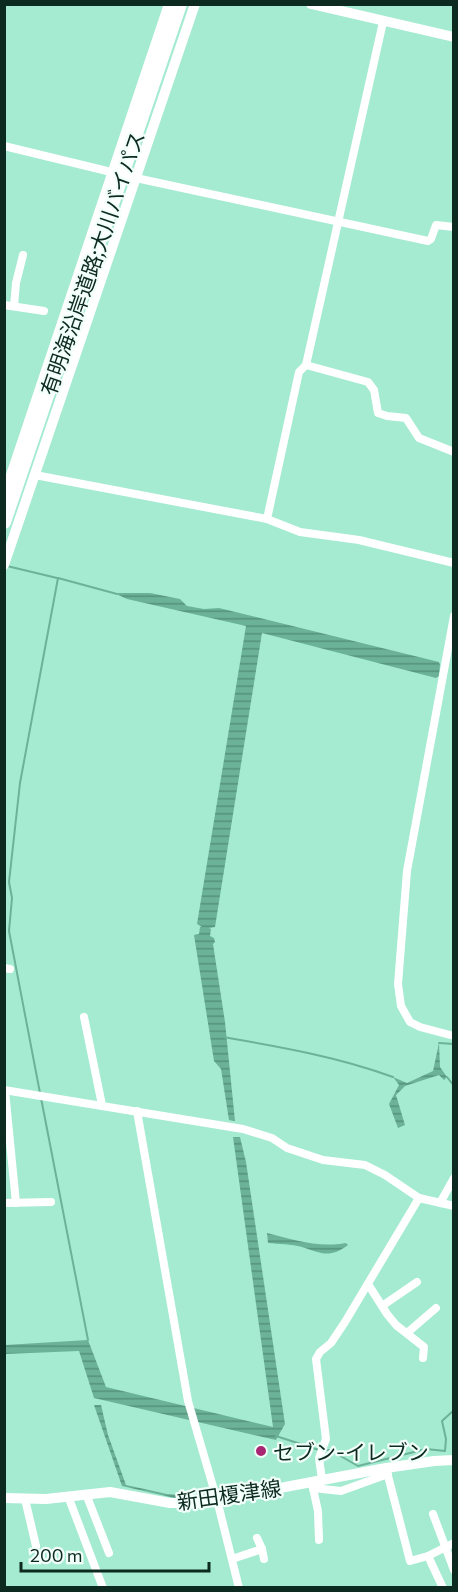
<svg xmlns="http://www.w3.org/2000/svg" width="458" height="1592" font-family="Commissioner,'Noto Sans JP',sans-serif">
<defs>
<pattern id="water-rules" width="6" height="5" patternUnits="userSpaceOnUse" patternTransform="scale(1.5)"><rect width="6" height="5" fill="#6bb299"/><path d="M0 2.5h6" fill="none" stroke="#56917c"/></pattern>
</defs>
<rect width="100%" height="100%" fill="#a4ebd1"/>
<g fill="url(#water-rules)">
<polygon points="114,593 150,593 180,599 187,606 204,609 219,608 439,662 440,665 439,676 436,678 262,633 215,927 209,928 211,929 210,936 214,938 215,942 213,944 225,1022 235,1121 229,1120 221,1069 214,1061 194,935 199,934 200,927 202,927 197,924 246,626 127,599"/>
<polygon points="439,1043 440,1067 447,1077 444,1080 439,1075 405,1086 396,1095 405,1125 398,1128 389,1104 399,1085 393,1077 407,1083 433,1071"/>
<polygon points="233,1137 240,1137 246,1162 285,1424 276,1440 94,1398 79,1351 5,1354 5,1345 88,1340 106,1387 273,1427"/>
<path d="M267,1233C294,1240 318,1248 346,1243L348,1245C329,1259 321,1253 302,1247C291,1244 279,1244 268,1243Z"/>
<polygon points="94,1405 101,1405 108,1435 126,1485 167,1494 193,1496 192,1499 179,1499 122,1486"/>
</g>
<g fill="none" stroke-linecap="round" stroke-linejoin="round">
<g stroke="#6bb299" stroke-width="2">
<polyline points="7,566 57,578"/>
<path d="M223,1037C281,1047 338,1057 393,1077"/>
<polyline points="439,1043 454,1044"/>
<polyline points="447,1077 454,1086"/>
<polyline points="40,1093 9,931 12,898 9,882 20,783 58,578 117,594"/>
<polyline points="41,1098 88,1340"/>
<polyline points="276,1436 319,1450"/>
<polyline points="325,1450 330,1450 358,1466 426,1449 445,1451 446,1439 442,1421 454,1410"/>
</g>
<g stroke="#fff" stroke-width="8">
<polyline points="4,146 136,178 428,241 431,239 436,225 454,227"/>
<polyline points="4,305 44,311"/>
<polyline points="14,306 16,283 23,255"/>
<polyline points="306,365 368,382 374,390 378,413 387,416 406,418 419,438 454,452"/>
<polyline points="35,475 267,519 300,532 359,540 454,563"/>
<polyline points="267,519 299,372 306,365 383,22"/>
<polyline points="454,616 407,871 398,984 401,1006 410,1022 420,1027 454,1036"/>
<polyline points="4,968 10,969"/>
<polyline points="84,1017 102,1105"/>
<polyline points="4,1090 243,1129 272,1138 287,1148 323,1160 365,1165 385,1175 419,1198 454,1206"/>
<polyline points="5,1091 16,1203"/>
<polyline points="137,1111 188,1401 217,1500 239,1588"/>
<polyline points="4,1203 51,1202"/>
<polyline points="440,1203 454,1178"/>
<polyline points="368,1284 387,1314 396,1325 424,1347 423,1358"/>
<polyline points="382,1306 417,1282"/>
<polyline points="407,1333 436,1308"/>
<polyline points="386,1468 410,1561 428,1556 443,1588"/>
<polyline points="322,1480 319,1458 326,1439 316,1359 320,1352 331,1343 345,1322 419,1198"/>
<polyline points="312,1484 318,1511 319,1540"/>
<polyline points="313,1488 341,1491 388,1474"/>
<polyline points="86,1494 109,1553"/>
<polyline points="68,1496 103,1588"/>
<polyline points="25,1499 36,1546"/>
<polyline points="433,1514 454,1570"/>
<polyline points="262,1549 264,1559"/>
<polyline points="428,1556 454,1543"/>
<polyline points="232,1559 262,1549 257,1538"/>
</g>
<g stroke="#fff" stroke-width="10">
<polyline points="311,4 454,37"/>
<polyline points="4,496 169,4"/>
<polyline points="4,565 195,4"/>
<polyline points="4,1498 46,1499 110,1492 170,1503 200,1503 386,1468 434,1461 454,1460"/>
</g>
<polyline stroke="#fff" stroke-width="14" points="4,522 180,4"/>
</g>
<circle fill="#a82673" stroke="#f1fef9" stroke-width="2" cx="261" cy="1451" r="6"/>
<g text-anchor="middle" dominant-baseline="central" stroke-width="4.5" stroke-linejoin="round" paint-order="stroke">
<g font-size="21" fill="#0c2a20" stroke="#f1fef9">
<text transform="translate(92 263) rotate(-71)">有明海沿岸道路;大川バイパス</text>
<text transform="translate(229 1494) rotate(-8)">新田榎津線</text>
</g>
<g font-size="21" fill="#0c2a20" stroke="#f1fef9" text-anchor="start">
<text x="273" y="1451">セブン-イレブン</text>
</g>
</g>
<rect width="458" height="1592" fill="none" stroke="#0c2a20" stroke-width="12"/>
<path d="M21 1562v9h188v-9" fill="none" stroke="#0c2a20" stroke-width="3"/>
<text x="30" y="1562" font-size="18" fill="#0c2a20" stroke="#f1fef9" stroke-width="4.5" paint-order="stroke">200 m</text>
</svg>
